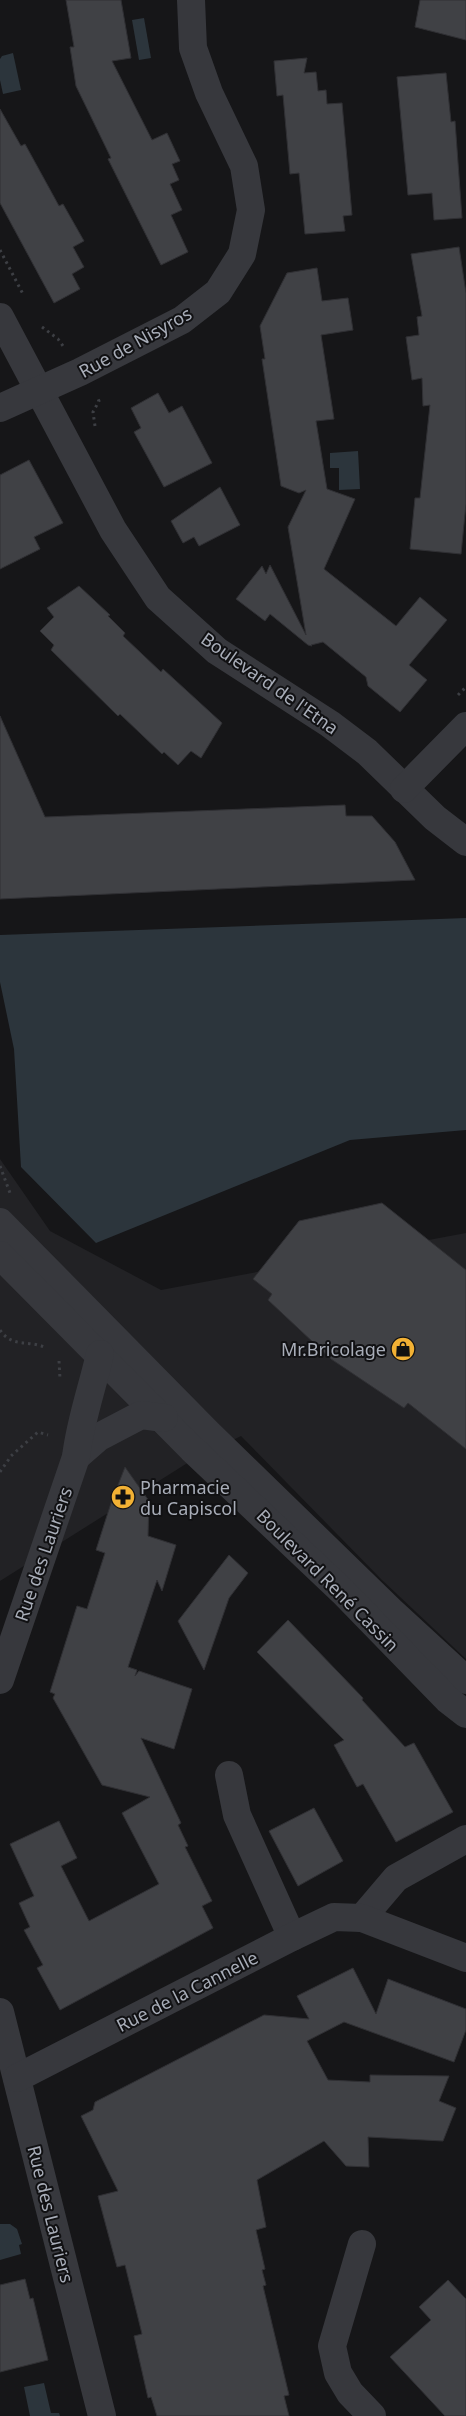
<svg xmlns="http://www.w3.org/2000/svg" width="466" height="2416" font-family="'Noto Sans',sans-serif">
<rect width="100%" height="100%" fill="#161618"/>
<polygon fill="#222225" points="0,1159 50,1231 161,1290 466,1233 466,1659 382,1580 241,1436 189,1462 0,1581"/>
<g fill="#2c353c">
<polygon points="144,18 151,58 139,60 132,20"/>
<polygon points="13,53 21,90 3,94 0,80 0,59 2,56"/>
<polygon points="358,451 360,489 339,490 339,468 330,468 330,453"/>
<polygon points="466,918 466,1130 350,1140 96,1243 21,1167 14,1049 0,982 0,935"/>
<polygon points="0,2224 10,2224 17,2229 22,2244 19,2245 21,2254 0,2260"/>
<polygon points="44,2383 51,2413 59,2413 60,2416 30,2416 24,2387"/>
</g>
<g fill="#404145" stroke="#303034">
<polygon points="66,0 121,0 131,58 112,61 152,140 167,133 180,161 172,164 179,180 170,184 182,210 171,215 188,252 161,265 108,159 111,158 76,86 70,47 74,47"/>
<polygon points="420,0 466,0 466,40 415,27"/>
<polygon points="307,58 304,73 316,72 318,91 326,90 327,104 342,103 352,215 343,216 345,231 305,234 299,173 290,174 283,95 277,96 274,61"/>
<polygon points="446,73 451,122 455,121 462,218 434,220 432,193 408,195 397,77"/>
<polygon points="0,109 21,146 25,144 59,206 63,204 84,241 73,247 84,267 72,274 80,289 54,303 0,203"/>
<polygon points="459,247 466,293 466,504 461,554 410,549 415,498 420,498 430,405 423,406 422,378 412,380 406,337 419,335 417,317 422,316 411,254"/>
<polygon points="317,268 322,301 348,298 353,330 321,335 334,419 316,421 327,489 355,499 324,569 396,626 420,597 447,620 409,665 427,680 400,712 368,686 366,677 323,642 311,645 312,646 308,645 270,614 265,621 236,599 262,566 266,574 270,565 306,635 288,527 306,490 299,493 281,486 262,359 265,359 260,326 287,273"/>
<polygon points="158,393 169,413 182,406 212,463 164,487 134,432 141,428 131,408"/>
<polygon points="29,460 63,523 34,537 40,549 0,569 0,475"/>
<polygon points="220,487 240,525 199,546 194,537 183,543 171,521"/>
<polygon points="79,586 110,615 108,616 125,633 123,636 161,672 163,669 222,723 201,758 191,751 178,765 164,752 162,754 120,714 118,716 51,650 54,645 40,631 54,617 47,608"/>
<polygon points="0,716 45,817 345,805 346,816 372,816 395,842 415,880 0,899"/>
<polygon points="382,1203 466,1270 466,1449 408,1403 404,1408 331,1359 268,1300 272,1294 253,1279 299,1221"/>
<polygon points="125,1467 149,1501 148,1536 176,1545 162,1591 157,1580 128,1667 137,1670 135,1676 139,1671 192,1689 174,1749 141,1738 181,1823 178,1825 188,1846 185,1847 212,1901 202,1906 213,1928 60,2010 37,1968 43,1965 24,1930 30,1927 19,1903 34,1896 10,1844 59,1821 77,1858 61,1866 89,1921 159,1884 122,1813 150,1797 102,1785 53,1698 55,1694 50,1692 77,1606 87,1609 105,1553 96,1550 111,1503"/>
<polygon points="229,1555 248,1573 229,1598 204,1670 178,1621"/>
<polygon points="288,1620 363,1698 362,1700 405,1747 414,1743 453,1812 396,1842 363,1784 357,1787 334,1745 344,1740 257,1652"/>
<polygon points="314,1808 343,1861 298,1886 269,1831"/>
<polygon points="353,1968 376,2014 388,1979 466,2009 466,2030 454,2062 344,2022 307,2041 328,2080 370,2082 370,2075 449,2076 439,2101 456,2108 443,2141 368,2137 369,2167 346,2166 324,2141 257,2180 266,2227 256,2230 265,2269 262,2270 266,2285 263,2286 289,2395 284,2396 289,2416 157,2416 151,2397 148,2398 134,2336 142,2334 125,2265 117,2267 98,2196 118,2191 81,2116 93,2110 95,2102 264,2015 309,2019 297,1996"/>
<polygon points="25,2279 30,2299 33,2298 48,2360 0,2372 0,2285"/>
<polygon points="448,2280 466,2299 466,2416 445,2416 390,2357 431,2320 419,2307"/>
</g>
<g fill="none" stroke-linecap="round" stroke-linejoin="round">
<g stroke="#3d3f44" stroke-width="3" stroke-dasharray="2.5 4" stroke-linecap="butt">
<polyline points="0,250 24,296"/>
<polyline points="42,327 58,339 63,346"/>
<polyline points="95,426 93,412 99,401 97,397"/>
<polyline points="458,695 466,687"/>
<polyline points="0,1166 10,1193"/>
<path d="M0,1330C13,1349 29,1339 46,1348"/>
<polyline points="59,1361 60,1379"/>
<polyline points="0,1472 11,1456 38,1432 48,1435"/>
</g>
<g stroke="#37383d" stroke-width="28">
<polyline points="0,317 113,530 158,598 217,651 330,724 367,752 435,818 466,842"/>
<polyline points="0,408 80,372 182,320 218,292 242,254 251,210 244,166 209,93 193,48 191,0"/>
<polyline points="404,789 466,726"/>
<polyline points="0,1222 208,1433 391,1611 466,1680"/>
<polyline points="0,1255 192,1449 343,1592 448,1700 466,1714"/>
<polyline points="76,1457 99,1437 141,1415 164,1418"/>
<path d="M0,1680L76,1457C80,1422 92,1389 100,1354"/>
<polyline points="229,1775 237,1815 292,1937"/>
<polyline points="362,1918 396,1878 466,1839"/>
<polyline points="0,2012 102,2416"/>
<polyline points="17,2078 292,1937 334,1917 362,1918 466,1958"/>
<polyline points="362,2244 332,2346 338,2373 350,2393 372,2416"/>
</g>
</g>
<defs>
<g id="shop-disc" transform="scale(1.25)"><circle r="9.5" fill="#f2b134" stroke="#111113"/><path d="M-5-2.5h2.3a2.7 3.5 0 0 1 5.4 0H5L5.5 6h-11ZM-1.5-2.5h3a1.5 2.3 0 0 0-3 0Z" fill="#111"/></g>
<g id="pharmacy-disc" transform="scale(1.25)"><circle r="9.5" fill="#f2b134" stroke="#111113"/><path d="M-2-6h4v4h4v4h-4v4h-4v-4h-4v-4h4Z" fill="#111"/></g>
</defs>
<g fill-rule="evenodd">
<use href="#shop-disc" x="403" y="1349"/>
<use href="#pharmacy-disc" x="123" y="1497"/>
</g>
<g text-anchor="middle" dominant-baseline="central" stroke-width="4" stroke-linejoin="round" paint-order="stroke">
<g font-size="18" fill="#a8adb8" stroke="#111113">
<text transform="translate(135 342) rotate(-29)">Rue de Nisyros</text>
<text transform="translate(270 683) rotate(35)">Boulevard de l'Etna</text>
<text transform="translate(43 1554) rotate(-71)">Rue des Lauriers</text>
<text transform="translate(328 1580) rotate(45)">Boulevard René Cassin</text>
<text transform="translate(187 1991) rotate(-27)">Rue de la Cannelle</text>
<text transform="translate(51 2214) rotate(76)">Rue des Lauriers</text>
</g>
<g font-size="18" fill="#a8adb8" stroke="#111113" text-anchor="end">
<text x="386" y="1349">Mr.Bricolage</text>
<text x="140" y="1487" text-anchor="start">Pharmacie<tspan x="140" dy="21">du Capiscol</tspan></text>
</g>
</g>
</svg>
